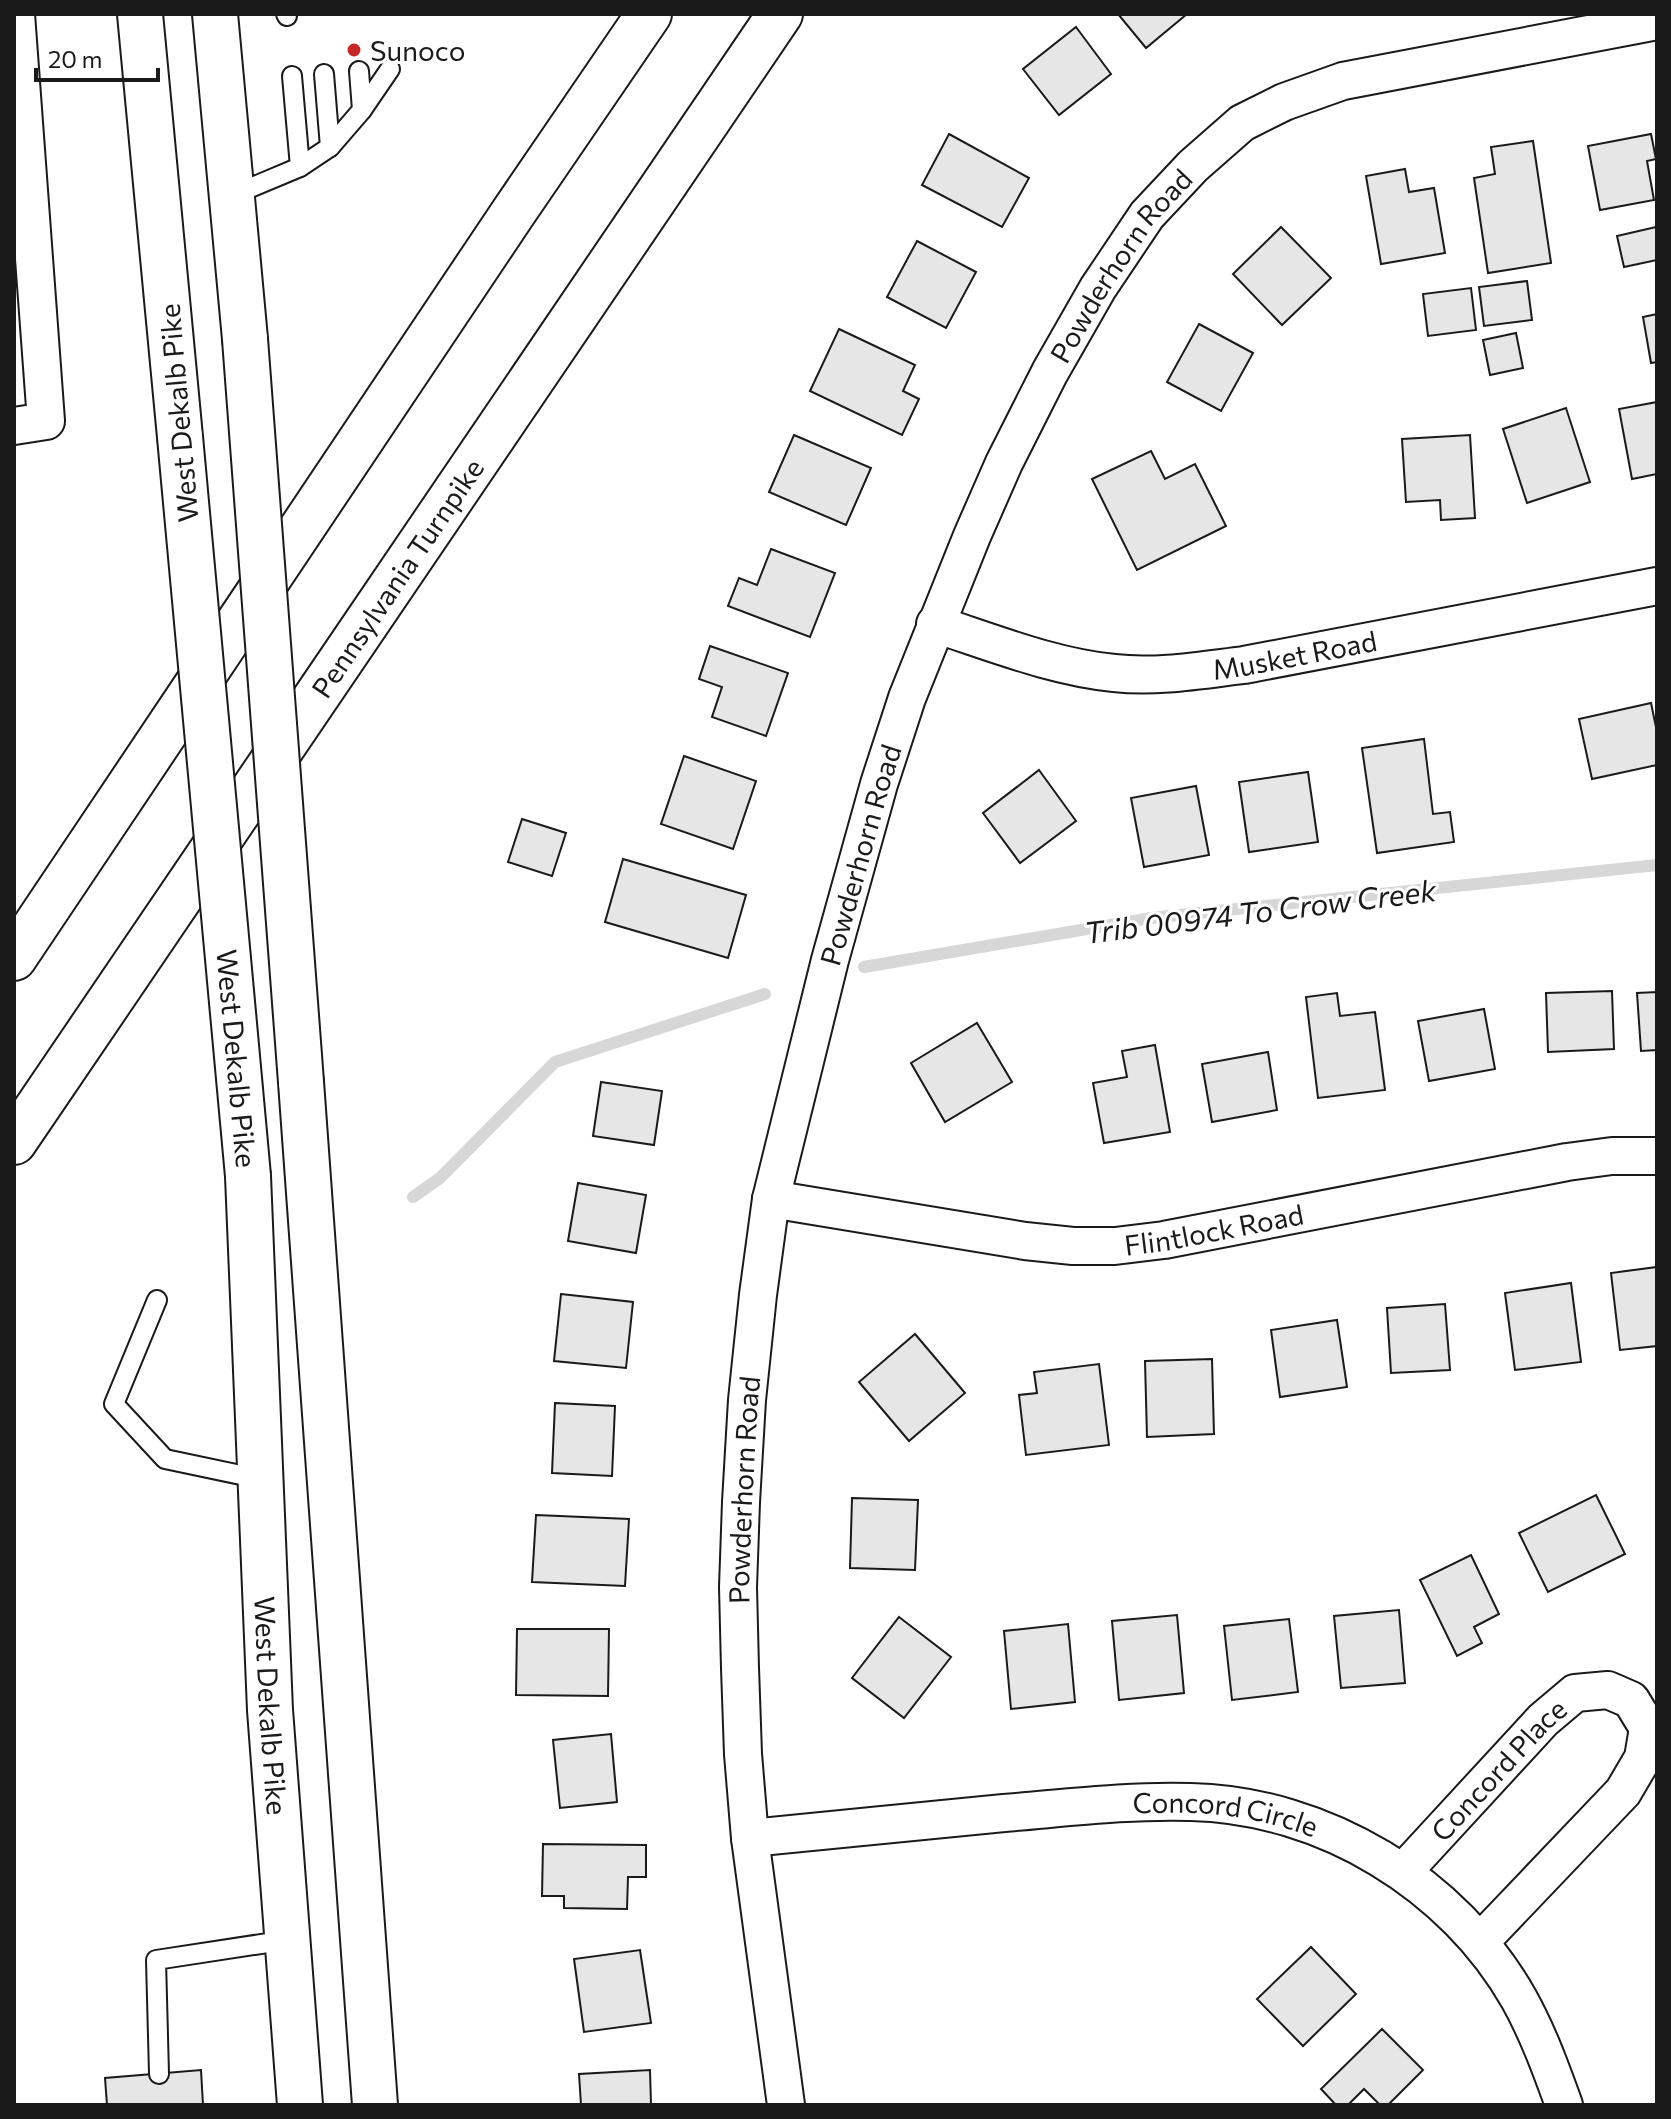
<svg xmlns="http://www.w3.org/2000/svg" width="1671" height="2119" font-family="Commissioner,sans-serif">
<rect width="100%" height="100%" fill="#fff"/>
<g fill="none" stroke-linecap="round" stroke-linejoin="round">
<g stroke="#d7d7d7" stroke-width="12">
<polyline points="864,967 1151,918 1657,865"/>
<polyline points="413,1197 440,1178 555,1062 765,994"/>
</g>
</g>
<g fill="#e6e6e6" stroke="#1a1a1a" stroke-width="2">
<polygon points="1118,14 1187,14 1146,48"/>
<polygon points="1076,27 1111,74 1059,115 1023,69"/>
<polygon points="949,134 1029,178 1002,227 922,185"/>
<polygon points="1651,134 1656,159 1647,161 1654,200 1600,210 1588,146"/>
<polygon points="1533,141 1551,263 1488,273 1474,178 1495,174 1491,147"/>
<polygon points="1405,169 1409,192 1434,188 1445,253 1381,264 1366,176"/>
<polygon points="1281,227 1331,278 1282,325 1233,274"/>
<polygon points="1656,227 1657,260 1624,267 1617,236"/>
<polygon points="917,241 976,272 946,328 887,297"/>
<polygon points="1527,281 1532,320 1484,326 1479,287"/>
<polygon points="1471,288 1476,330 1428,336 1423,294"/>
<polygon points="1657,314 1657,362 1651,363 1643,317"/>
<polygon points="1199,324 1253,353 1221,411 1167,382"/>
<polygon points="839,329 915,365 903,391 919,399 902,435 810,391"/>
<polygon points="1516,333 1523,368 1490,375 1483,340"/>
<polygon points="1657,402 1657,474 1632,479 1619,409"/>
<polygon points="1566,408 1590,482 1527,503 1503,429"/>
<polygon points="794,435 871,468 846,525 769,492"/>
<polygon points="1470,435 1475,518 1441,520 1440,500 1406,502 1402,439"/>
<polygon points="1151,451 1165,479 1195,464 1226,526 1137,570 1092,479"/>
<polygon points="771,549 835,573 810,637 728,606 739,578 757,585"/>
<polygon points="710,646 788,673 766,736 712,717 722,687 699,679"/>
<polygon points="1651,703 1657,732 1657,765 1592,779 1579,719"/>
<polygon points="1424,739 1433,814 1450,812 1454,842 1377,853 1362,748"/>
<polygon points="684,756 756,781 733,849 661,824"/>
<polygon points="1039,770 1076,821 1020,863 983,813"/>
<polygon points="1308,772 1318,842 1249,852 1239,782"/>
<polygon points="1196,786 1209,855 1144,867 1131,798"/>
<polygon points="522,819 566,833 552,876 508,862"/>
<polygon points="623,859 746,895 728,958 605,922"/>
<polygon points="1612,991 1614,1049 1548,1052 1546,993"/>
<polygon points="1657,992 1657,1050 1641,1051 1637,993"/>
<polygon points="1337,993 1340,1016 1375,1012 1385,1090 1318,1098 1306,997"/>
<polygon points="1484,1009 1495,1069 1429,1081 1418,1021"/>
<polygon points="977,1023 1012,1082 945,1122 911,1063"/>
<polygon points="1155,1045 1170,1132 1104,1143 1093,1083 1127,1077 1122,1051"/>
<polygon points="1268,1052 1277,1110 1212,1122 1202,1064"/>
<polygon points="601,1082 662,1091 654,1145 593,1136"/>
<polygon points="578,1183 646,1195 636,1253 568,1241"/>
<polygon points="1657,1267 1657,1346 1620,1350 1611,1273"/>
<polygon points="1571,1283 1581,1362 1515,1370 1505,1293"/>
<polygon points="561,1294 633,1302 626,1368 554,1361"/>
<polygon points="1445,1304 1450,1370 1391,1373 1387,1308"/>
<polygon points="1337,1320 1347,1387 1280,1397 1271,1330"/>
<polygon points="915,1334 965,1393 909,1441 859,1382"/>
<polygon points="1212,1359 1214,1434 1147,1437 1145,1361"/>
<polygon points="1099,1364 1109,1445 1026,1455 1019,1395 1037,1393 1034,1372"/>
<polygon points="555,1403 615,1406 612,1476 552,1473"/>
<polygon points="1596,1495 1625,1554 1548,1592 1519,1533"/>
<polygon points="852,1498 918,1500 915,1570 850,1568"/>
<polygon points="536,1515 629,1519 625,1586 532,1582"/>
<polygon points="1471,1555 1499,1614 1474,1627 1482,1643 1457,1656 1420,1580"/>
<polygon points="1399,1610 1405,1683 1341,1688 1334,1616"/>
<polygon points="1177,1615 1184,1693 1119,1700 1112,1621"/>
<polygon points="899,1617 951,1657 904,1718 852,1678"/>
<polygon points="1289,1619 1298,1692 1232,1700 1224,1626"/>
<polygon points="1068,1624 1075,1702 1011,1709 1004,1631"/>
<polygon points="517,1629 609,1629 608,1696 516,1695"/>
<polygon points="611,1734 617,1802 560,1808 553,1740"/>
<polygon points="543,1844 646,1845 646,1877 628,1877 627,1909 564,1908 564,1896 542,1896"/>
<polygon points="1311,1947 1356,1994 1303,2046 1257,1999"/>
<polygon points="640,1950 651,2023 584,2032 574,1959"/>
<polygon points="1382,2029 1423,2070 1388,2105 1380,2105 1364,2089 1348,2105 1336,2105 1321,2089"/>
<polygon points="201,2070 203,2105 107,2105 105,2078"/>
<polygon points="650,2070 651,2105 581,2105 579,2074"/>
</g>
<g fill="none" stroke-linecap="round" stroke-linejoin="round">
<g stroke="#1a1a1a" stroke-width="22">
<g id="service">
<polyline points="286,14 287,16"/>
<polyline points="292,76 300,167"/>
<polyline points="362,110 390,69"/>
<polyline points="330,147 362,110 359,71"/>
<polyline points="231,196 300,167 330,147 324,74"/>
<polyline points="157,1300 114,1404 165,1459 260,1479"/>
<polyline points="159,2074 156,1960 287,1940"/>
</g>
</g>
<g stroke="#1a1a1a" stroke-width="40">
<g id="minor">
<polyline points="14,426 46,421 16,14"/>
<path id="s1" d="M935,624C994,643 1053,667 1114,673C1157,678 1202,670 1244,665L1657,586"/>
<path id="s2" d="M771,1199L1025,1241L1073,1246H1115L1164,1240L1567,1162L1612,1156H1657"/>
<path id="s3" d="M750,1838C835,1830 919,1821 1004,1813C1066,1808 1128,1800 1191,1802C1324,1805 1454,1884 1519,1999C1538,2033 1551,2069 1564,2105"/>
<path id="s4" d="M1403,1872L1543,1720L1575,1693L1608,1690L1631,1700L1648,1728L1643,1758L1623,1792L1480,1942"/>
<path id="s5" d="M786,2105L750,1838L743,1754L740,1668L738,1587L741,1502L747,1400L758,1295L771,1199L830,960L879,784L907,698L972,536L1004,463L1050,372L1098,288L1147,215L1193,166L1242,123L1284,102L1343,81L1657,21"/>
</g>
</g>
<g stroke="#1a1a1a" stroke-width="48">
<g id="trunk">
<polyline points="140,14 180,437"/>
<polyline points="215,14 245,339"/>
<polyline points="301,1082 375,2105"/>
<path id="s6" d="M248,1176L270,1710L300,2105"/>
</g>
</g>
<g stroke="#1a1a1a" stroke-width="48">
<g id="motorway">
<polyline points="14,958 513,213 649,14"/>
<path id="s7" d="M14,1142L780,14"/>
</g>
</g>
<use href="#service" stroke="#fff" stroke-width="18"/>
<use href="#minor" stroke="#fff" stroke-width="36"/>
<use href="#trunk" stroke="#fff" stroke-width="44"/>
<use href="#motorway" stroke="#fff" stroke-width="44"/>
<g stroke="#1a1a1a" stroke-width="48" stroke-linecap="butt">
<g id="trunk-bridge">
<polyline points="245,339 301,1082"/>
<path id="s8" d="M180,437L248,1176"/>
</g>
</g>
<use href="#trunk-bridge" stroke="#fff" stroke-width="44"/>
</g>
<circle fill="#c62828" stroke="#fff" stroke-width="3" cx="354" cy="50" r="8"/>
<g text-anchor="middle" dominant-baseline="central" stroke-width="6" stroke-linejoin="round" paint-order="stroke">
<g font-size="28" fill="#1a1a1a" stroke="#fff" text-anchor="start">
<text x="370" y="50">Sunoco</text>
</g>
<g font-size="28" fill="#1a1a1a" stroke="#fff">
<text stroke="none"><textPath href="#s5" startOffset="1914">Powderhorn Road</textPath></text>
<text transform="translate(178 413) rotate(-95)">West Dekalb Pike</text>
<text stroke="none"><textPath href="#s7" startOffset="682">Pennsylvania Turnpike</textPath></text>
<text stroke="none"><textPath href="#s1" startOffset="368">Musket Road</textPath></text>
<text stroke="none"><textPath href="#s5" startOffset="1266">Powderhorn Road</textPath></text>
<text stroke="none"><textPath href="#s8" startOffset="624">West Dekalb Pike</textPath></text>
<text stroke="none"><textPath href="#s2" startOffset="448">Flintlock Road</textPath></text>
<text stroke="none"><textPath href="#s5" startOffset="618">Powderhorn Road</textPath></text>
<text stroke="none"><textPath href="#s6" startOffset="530">West Dekalb Pike</textPath></text>
<text stroke="none"><textPath href="#s4" startOffset="140">Concord Place</textPath></text>
<text stroke="none"><textPath href="#s3" startOffset="478">Concord Circle</textPath></text>
</g>
<g font-size="30" font-style="italic" fill="#1a1a1a" stroke="#fff">
<text transform="translate(1260 910) rotate(-7)">Trib 00974 To Crow Creek</text>
</g>
</g>
<rect width="1671" height="2119" fill="none" stroke="#1a1a1a" stroke-width="32"/>
<path d="M36 68v12h122v-12" fill="none" stroke="#1a1a1a" stroke-width="4"/>
<text x="48" y="68" font-size="24" fill="#1a1a1a" stroke="#ffffff" stroke-width="6" paint-order="stroke">20 m</text>
</svg>
